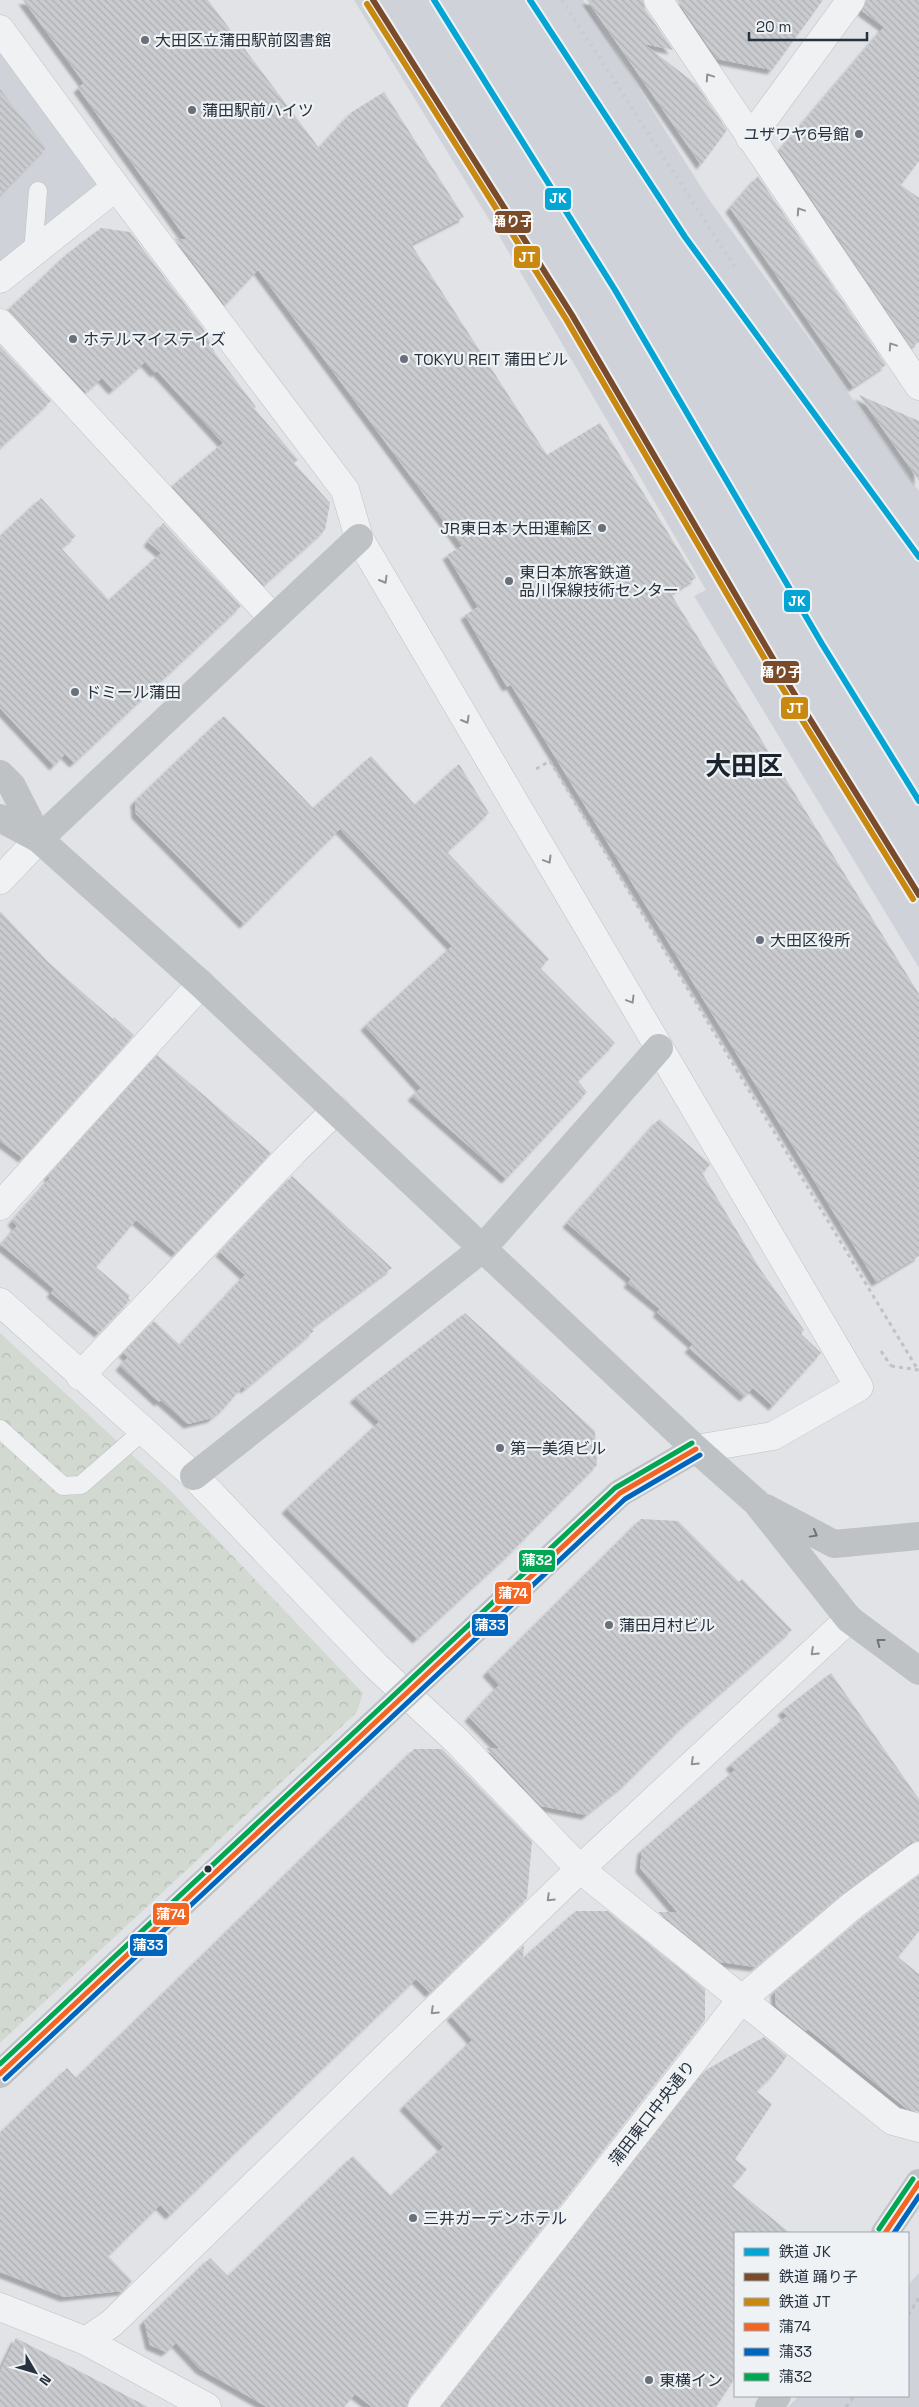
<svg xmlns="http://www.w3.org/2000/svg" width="919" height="2407" font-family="'Space Grotesk','Noto Sans JP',sans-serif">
<defs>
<pattern id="park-crowns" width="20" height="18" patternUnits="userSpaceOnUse" patternTransform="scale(1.25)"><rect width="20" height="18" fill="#d2d9d1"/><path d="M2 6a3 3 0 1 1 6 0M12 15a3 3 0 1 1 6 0" fill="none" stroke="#b4bbb4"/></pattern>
<pattern id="building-back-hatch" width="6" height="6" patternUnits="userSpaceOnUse" patternTransform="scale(1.25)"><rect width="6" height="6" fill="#c9cbce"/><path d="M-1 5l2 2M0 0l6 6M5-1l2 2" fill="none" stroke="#adafb2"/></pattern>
<filter id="shadow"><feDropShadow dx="-4.5" dy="4.5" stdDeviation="1" flood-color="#0004"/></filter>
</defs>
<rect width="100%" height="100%" fill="#e1e3e6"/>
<g fill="#cfd3d9">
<polygon points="354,0 583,0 708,198 919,491 919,968 694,596 706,590 501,239"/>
<polygon points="0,41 115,193 0,282"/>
<polygon points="919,2273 919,2407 788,2407 799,2396 908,2396 908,2285"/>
</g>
<polygon fill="url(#park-crowns)" points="0,1333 169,1489 363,1693 357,1712 0,2043"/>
<g fill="url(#building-back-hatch)" filter="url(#shadow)">
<polygon points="23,0 208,0 319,148 352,112 384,92 464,217 411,244 547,455 600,423 696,578 671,594 919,994 919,1256 876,1282 511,685 507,687 465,615 478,607 447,555 462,546 258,270 225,305 174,238 187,240 78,88 84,83"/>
<polygon points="587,0 643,0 645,9 673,50 644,44 696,84 727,130 701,165"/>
<polygon points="677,0 823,0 772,70 717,59"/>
<polygon points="866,0 919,0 919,161 901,185 919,198 919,342 911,347 779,151 884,27 862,11"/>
<polygon points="0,89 46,148 0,195"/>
<polygon points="758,176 886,365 853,387 730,208"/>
<polygon points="101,228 130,232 203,328 215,353 256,407 254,408 298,460 294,463 330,503 325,530 264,585 172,486 223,443 157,371 155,373 145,362 113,390 102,378 86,392 8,310 67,254"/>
<polygon points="0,346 51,401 0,448"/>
<polygon points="859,395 919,421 919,481"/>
<polygon points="41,498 76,536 61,548 109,600 161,553 148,542 163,523 241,606 74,763 65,754 54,766 0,708 0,536"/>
<polygon points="224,716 313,808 371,756 415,805 459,764 489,813 447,852 549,959 540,968 615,1043 578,1081 587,1092 506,1179 412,1096 421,1088 365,1026 452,946 340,829 244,924 136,814 135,801"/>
<polygon points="0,911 48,962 113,1019 114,1017 134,1035 23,1158 0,1141"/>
<polygon points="157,1055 271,1153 176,1253 136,1220 96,1267 130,1296 128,1298 130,1300 99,1333 51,1293 54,1289 1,1245 17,1226 12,1221 50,1178 48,1176"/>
<polygon points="659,1119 709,1163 710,1165 702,1173 760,1269 804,1330 801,1334 821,1353 773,1406 753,1388 744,1397 689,1348 693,1344 657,1312 660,1309 628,1283 631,1279 567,1223"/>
<polygon points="292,1176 392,1268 311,1328 314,1331 245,1389 243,1386 224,1408 212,1418 188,1424 161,1400 159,1402 120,1366 128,1357 123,1353 154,1321 180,1345 245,1275 220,1252"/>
<polygon points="465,1313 595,1431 597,1465 507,1556 417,1639 286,1509 379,1422 354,1398"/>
<polygon points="641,1519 678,1521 739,1582 742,1579 792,1630 683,1726 625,1784 586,1815 541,1806 486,1748 499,1748 469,1717 499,1685 487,1672"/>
<polygon points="831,1673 919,1799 919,1841 910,1843 844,1892 755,1967 720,1962 658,1912 677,1912 640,1868 642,1850 735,1770 730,1765 787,1716 782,1711"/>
<polygon points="414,1749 442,1749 532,1841 527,1898 430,1993 416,1979 170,2215 160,2205 108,2256 132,2281 123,2291 64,2297 0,2272 0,2133 67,2068 76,2078"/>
<polygon points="919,1875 919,1931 898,1957 919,1974 919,2112 907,2109 808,2029 806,2031 776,2006 775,1991 863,1917"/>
<polygon points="576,1911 608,1911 705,1989 705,2020 410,2397 407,2407 372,2407 355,2394 344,2407 267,2407 200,2369 176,2343 166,2352 150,2345 144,2321 210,2258 228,2276 353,2156 391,2196 443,2147 404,2106 472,2040 451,2016 524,1945 523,1958"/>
<polygon points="764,2037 787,2056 773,2075 756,2091 772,2104 735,2159 747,2169 732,2186 790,2233 735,2233 735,2378 716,2407 442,2407 706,2070"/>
<polygon points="16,2338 148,2407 0,2407 0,2371"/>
</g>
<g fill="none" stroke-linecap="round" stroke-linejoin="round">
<g stroke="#bfc1c4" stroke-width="19">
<g id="lane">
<polyline points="33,252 38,191"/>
<polyline points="0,1429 63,1486 81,1485 143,1431"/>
</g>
</g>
<g stroke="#bfc1c4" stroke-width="29">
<g id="street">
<polyline points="658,0 919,386"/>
<polyline points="0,29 116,187 345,490 359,538 859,1387 773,1436 696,1449"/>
<polyline points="750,138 851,0"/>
<polyline points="0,279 116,187"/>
<polyline points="0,323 273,618"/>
<polyline points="0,880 39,839"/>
<polyline points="0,1206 201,984"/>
<polyline points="0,1302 194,1476 376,1666 456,1740 580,1869 893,2121 919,2128"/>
<polyline points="80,1376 294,1151 336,1110"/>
<polyline points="0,2307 86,2341 207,2407"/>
<polyline points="86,2341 112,2323 580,1869 849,1619"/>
<polyline points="422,2407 741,2000 853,1905 919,1856"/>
</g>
</g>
<g stroke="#bfc2c6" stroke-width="3" stroke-dasharray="4 4" stroke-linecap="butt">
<polyline points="536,769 550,761 918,1370"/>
<polyline points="881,1351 891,1366"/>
<polyline points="891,1366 919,1370"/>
<polyline points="908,2315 919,2298"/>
<polyline points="846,2407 854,2396"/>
</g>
<use href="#lane" stroke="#f0f1f2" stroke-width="18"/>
<use href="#street" stroke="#f0f1f2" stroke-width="28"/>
<g stroke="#bfc2c5" stroke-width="28">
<polyline points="0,774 12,786 39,839"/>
<polyline points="0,818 39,839 201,984 696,1449 756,1502 849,1619 919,1671"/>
<polyline points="39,839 359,538"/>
<polyline points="194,1476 482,1249 659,1048"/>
<polyline points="766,1508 834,1544 919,1536"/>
<polyline points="0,2074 620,1493 696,1449"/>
<polyline points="885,2233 919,2183"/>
<polyline points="769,2407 777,2396"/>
</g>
<polyline stroke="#c9cbce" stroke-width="4" stroke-dasharray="2.5 5" stroke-linecap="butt" points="562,0 736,269"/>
<g stroke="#eef2f5" stroke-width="9">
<g id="bus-1">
<polyline points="0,2074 620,1493 696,1449"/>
<polyline points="885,2233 919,2183"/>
</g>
</g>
<g stroke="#eef2f5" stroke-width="9">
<g id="bus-2">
<polyline points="5,2079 625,1499 700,1455"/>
<polyline points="894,2233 919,2196"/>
</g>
</g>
<g stroke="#eef2f5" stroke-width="9">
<g id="bus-3">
<polyline points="0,2064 615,1488 692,1443"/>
<polyline points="879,2229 913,2179"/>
</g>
</g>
<use href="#bus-1" stroke="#f26522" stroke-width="5"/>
<use href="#bus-2" stroke="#0065bd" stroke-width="5"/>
<use href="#bus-3" stroke="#00a651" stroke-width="5"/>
<g stroke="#eef2f5" stroke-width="10">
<g id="rail-1">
<polyline points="434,0 615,290 822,644 919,801"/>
<polyline points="530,0 685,237 919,557"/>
</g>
</g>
<g stroke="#eef2f5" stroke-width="10">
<polyline id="rail-2" points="373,0 572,315 779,669 919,895"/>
</g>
<g stroke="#eef2f5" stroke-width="10">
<polyline id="rail-3" points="367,4 566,319 773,673 913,899"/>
</g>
<use href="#rail-1" stroke="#04a5d4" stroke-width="6"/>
<use href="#rail-2" stroke="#7a4b2a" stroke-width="6"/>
<use href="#rail-3" stroke="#c98810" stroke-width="6"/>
</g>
<defs><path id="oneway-chevron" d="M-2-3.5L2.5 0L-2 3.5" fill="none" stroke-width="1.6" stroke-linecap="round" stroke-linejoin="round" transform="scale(1.25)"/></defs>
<g stroke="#8c9298">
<use href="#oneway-chevron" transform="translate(709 77) rotate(-124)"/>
<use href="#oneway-chevron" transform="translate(800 211) rotate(-124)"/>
<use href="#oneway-chevron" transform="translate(892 346) rotate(-124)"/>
<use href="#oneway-chevron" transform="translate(384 580) rotate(60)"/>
<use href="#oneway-chevron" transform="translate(466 720) rotate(60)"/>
<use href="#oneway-chevron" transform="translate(548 860) rotate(59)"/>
<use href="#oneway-chevron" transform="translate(631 1000) rotate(59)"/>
<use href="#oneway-chevron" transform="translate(814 1652) rotate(137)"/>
<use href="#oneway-chevron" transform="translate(694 1762) rotate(137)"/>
<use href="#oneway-chevron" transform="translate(550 1898) rotate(136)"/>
<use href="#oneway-chevron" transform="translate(434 2011) rotate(136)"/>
</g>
<g stroke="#6c737b">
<use href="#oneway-chevron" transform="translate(814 1534) rotate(29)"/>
<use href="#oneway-chevron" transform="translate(880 1642) rotate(-143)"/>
</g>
<g fill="#697079" stroke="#eef2f5" stroke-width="2">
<circle cx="145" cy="40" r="5"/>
<circle cx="192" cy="110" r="5"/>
<circle cx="859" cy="134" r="5"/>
<circle cx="73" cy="339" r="5"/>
<circle cx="404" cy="359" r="5"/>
<circle cx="602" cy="528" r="5"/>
<circle cx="509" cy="581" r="5"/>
<circle cx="75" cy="692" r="5"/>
<circle cx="760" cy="940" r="5"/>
<circle cx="500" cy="1448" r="5"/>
<circle cx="609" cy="1625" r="5"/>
<circle cx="413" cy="2218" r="5"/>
<circle cx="649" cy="2380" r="5"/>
</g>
<circle fill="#28323e" stroke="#eef2f5" stroke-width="2" cx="208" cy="1869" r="4.5"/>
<g text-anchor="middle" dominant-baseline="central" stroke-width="4.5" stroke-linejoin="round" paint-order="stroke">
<g font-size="16" fill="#28323e" stroke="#eef2f5" text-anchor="start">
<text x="155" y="40">大田区立蒲田駅前図書館</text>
<text x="202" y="110">蒲田駅前ハイツ</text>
<text x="849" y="134" text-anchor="end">ユザワヤ6号館</text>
<text x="83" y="339">ホテルマイステイズ</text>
<text x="414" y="359">TOKYU REIT 蒲田ビル</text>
<text x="592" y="528" text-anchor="end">JR東日本 大田運輸区</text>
<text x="519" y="572">東日本旅客鉄道<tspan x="519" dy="18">品川保線技術センター</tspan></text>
<text x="85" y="692">ドミール蒲田</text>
<text x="770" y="940">大田区役所</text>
<text x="510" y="1448">第一美須ビル</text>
<text x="619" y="1625">蒲田月村ビル</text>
<text x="423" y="2218">三井ガーデンホテル</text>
<text x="659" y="2380">東横イン</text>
</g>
<g font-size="16" fill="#28323e" stroke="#eef2f5">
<text transform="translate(652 2113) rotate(-52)">蒲田東口中央通り</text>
</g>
<g font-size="26" font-weight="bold" fill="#1b232f" stroke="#eef2f5">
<text x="744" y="766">大田区</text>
</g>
</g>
<g stroke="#eef2f5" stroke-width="2">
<rect x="544" y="187" width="28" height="24" rx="5" fill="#04a5d4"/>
<rect x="494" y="210" width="38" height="24" rx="5" fill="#7a4b2a"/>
<rect x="513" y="245" width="28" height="24" rx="5" fill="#c98810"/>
<rect x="783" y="589" width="28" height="24" rx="5" fill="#04a5d4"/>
<rect x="762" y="660" width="38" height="24" rx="5" fill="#7a4b2a"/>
<rect x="780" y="696" width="29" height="24" rx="5" fill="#c98810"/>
<rect x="518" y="1549" width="38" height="24" rx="5" fill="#00a651"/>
<rect x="494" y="1581" width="38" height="24" rx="5" fill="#f26522"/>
<rect x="471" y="1613" width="38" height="24" rx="5" fill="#0065bd"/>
<rect x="152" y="1902" width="38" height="24" rx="5" fill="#f26522"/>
<rect x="129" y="1933" width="39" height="24" rx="5" fill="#0065bd"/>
</g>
<g font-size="14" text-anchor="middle" font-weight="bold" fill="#fff">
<text x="558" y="203">JK</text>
<text x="513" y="226">踊り子</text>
<text x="527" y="262">JT</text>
<text x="797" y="606">JK</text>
<text x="781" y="677">踊り子</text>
<text x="795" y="713">JT</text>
<text x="537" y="1565">蒲32</text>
<text x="513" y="1598">蒲74</text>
<text x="490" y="1630">蒲33</text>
<text x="171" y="1919">蒲74</text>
<text x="148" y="1950">蒲33</text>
</g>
<rect x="734" y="2232" width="175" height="165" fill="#eef2f5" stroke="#9fa5ac"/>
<rect x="744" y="2248" width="25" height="8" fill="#04a5d4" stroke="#9fa5ac"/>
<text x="779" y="2257" font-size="15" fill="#28323e">鉄道 JK</text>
<rect x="744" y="2273" width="25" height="8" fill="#7a4b2a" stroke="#9fa5ac"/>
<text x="779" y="2282" font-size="15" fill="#28323e">鉄道 踊り子</text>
<rect x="744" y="2298" width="25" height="8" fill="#c98810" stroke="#9fa5ac"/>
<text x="779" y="2307" font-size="15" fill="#28323e">鉄道 JT</text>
<rect x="744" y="2323" width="25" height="8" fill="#f26522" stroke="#9fa5ac"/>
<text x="779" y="2332" font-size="15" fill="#28323e">蒲74</text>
<rect x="744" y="2348" width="25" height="8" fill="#0065bd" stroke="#9fa5ac"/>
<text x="779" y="2357" font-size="15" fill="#28323e">蒲33</text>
<rect x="744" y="2373" width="25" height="8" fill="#00a651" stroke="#9fa5ac"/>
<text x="779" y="2382" font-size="15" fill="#28323e">蒲32</text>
<g transform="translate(35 2372) rotate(128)" stroke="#eef2f5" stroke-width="4" paint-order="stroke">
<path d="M0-4L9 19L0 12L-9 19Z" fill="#28323e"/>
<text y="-8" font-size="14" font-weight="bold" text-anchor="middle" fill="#28323e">N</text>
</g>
<path d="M749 32v8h118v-8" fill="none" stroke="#28323e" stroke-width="2.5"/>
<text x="756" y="32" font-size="15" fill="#28323e" stroke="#eef2f5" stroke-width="4" paint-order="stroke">20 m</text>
</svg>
